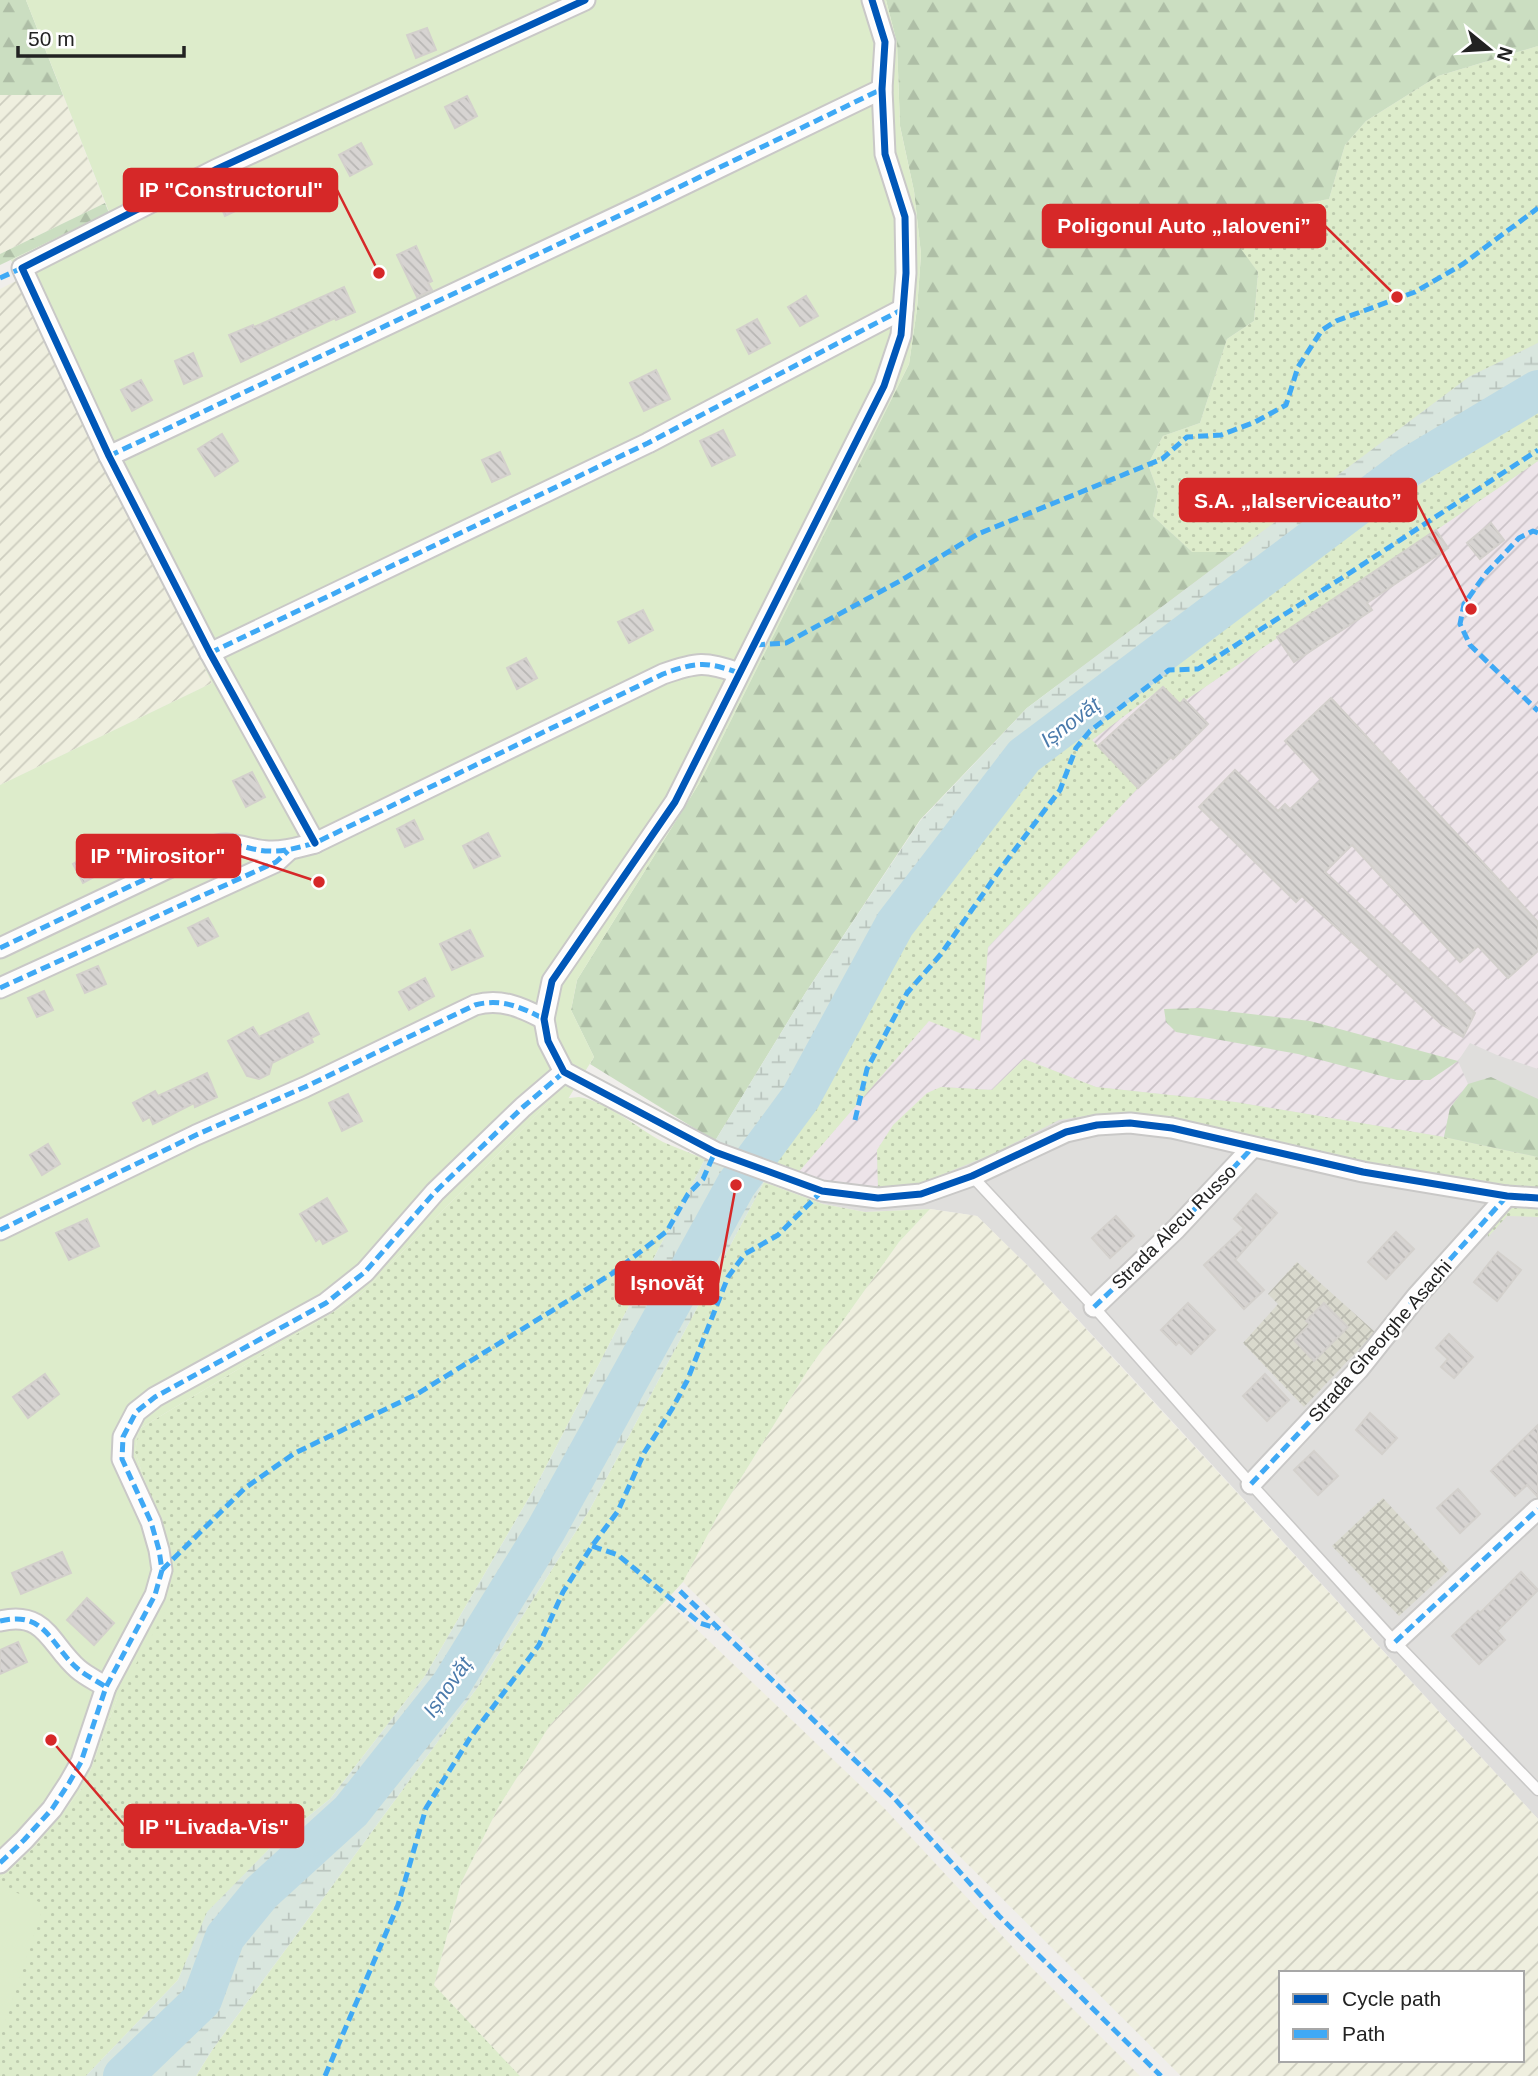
<svg xmlns="http://www.w3.org/2000/svg" width="1538" height="2076" font-family="Helvetica,sans-serif">
<defs>
<pattern id="industrial-furrows" width="10" height="10" patternUnits="userSpaceOnUse" patternTransform="scale(1.75)"><rect width="10" height="10" fill="#ede4e9"/><path d="M-1 1l2-2M0 10L10 0M9 11l2-2" fill="none" stroke="#cbc3c8"/></pattern>
<pattern id="construction-cross-hatch" width="8" height="8" patternUnits="userSpaceOnUse" patternTransform="scale(1.75)"><rect width="8" height="8" fill="#d9d9cd"/><path d="M0 0l8 8M0 8l8-8" fill="none" stroke="#babab0"/></pattern>
<pattern id="farmland-furrows" width="10" height="10" patternUnits="userSpaceOnUse" patternTransform="scale(1.75)"><rect width="10" height="10" fill="#efefdf"/><path d="M-1 1l2-2M0 10L10 0M9 11l2-2" fill="none" stroke="#cdcdbf"/></pattern>
<pattern id="grass-dots" width="8" height="8" patternUnits="userSpaceOnUse" patternTransform="scale(1.75)"><rect width="8" height="8" fill="#ddeccb"/><path d="M2 2h.1M6 6h.1" fill="none" stroke="#bdcaae" stroke-width="1.8" stroke-linecap="round"/></pattern>
<pattern id="forest-firs" width="22" height="20" patternUnits="userSpaceOnUse" patternTransform="scale(1.75)"><rect width="22" height="20" fill="#cbdec1"/><path d="M5 1l3.5 6h-7zM16 11l3.5 6h-7z" fill="#aebea6"/></pattern>
<pattern id="wetland-marsh" width="20" height="14" patternUnits="userSpaceOnUse" patternTransform="scale(1.75)"><rect width="20" height="14" fill="#d9e6de"/><path d="M1 5h8M5 5V1M11 12h8M15 12V8" fill="none" stroke="#bac5be"/></pattern>
<pattern id="building-back-hatch" width="6" height="6" patternUnits="userSpaceOnUse" patternTransform="scale(1.75)"><rect width="6" height="6" fill="#d7d4d2"/><path d="M-1 5l2 2M0 0l6 6M5-1l2 2" fill="none" stroke="#b8b6b4"/></pattern>
</defs>
<rect width="100%" height="100%" fill="#f0eeeb"/>
<polygon fill="#dfdedc" points="1538,46 1538,1819 1124,1369 1027,1265 977,1216 930,1209 865,1212 823,1204 764,1182 772,1165 715,1141"/>
<polygon fill="url(#industrial-furrows)" points="1538,461 1538,1069 1497,1055 1470,1043 1458,1061 1468,1084 1450,1108 1444,1137 1235,1102 1096,1087 1024,1059 992,1090 941,1087 877,1150 878,1188 849,1187 796,1175 929,1020 980,1040 988,948 1137,789 1092,740 1163,687 1180,704"/>
<g fill="url(#construction-cross-hatch)">
<polygon points="1297,1262 1375,1332 1304,1407 1243,1343 1278,1304 1268,1294"/>
<polygon points="1383,1498 1449,1570 1399,1616 1332,1546"/>
</g>
<g fill="url(#farmland-furrows)" fill-rule="evenodd">
<polygon points="0,95 63,95 105,203 0,254"/>
<polygon points="20,279 212,683 0,785 0,289"/>
<path d="M930,1209L977,1216L1027,1265L1538,1819V2076H1181L683,1582L718,1515L808,1370L899,1242ZM1281,1973H1522V2060H1281Z"/>
<polygon points="666,1600 885,1809 1032,1968 1140,2076 520,2076 434,1985 461,1883 498,1808 550,1725"/>
</g>
<g fill="url(#grass-dots)">
<polygon points="1538,46 1538,343 1469,377 1235,552 1192,552 1153,516 1158,492 1148,464 1163,436 1200,423 1227,339 1254,321 1258,272 1240,249 1252,212 1329,199 1345,145 1366,121 1438,76"/>
<polygon points="1538,410 1538,461 1180,704 1163,687 1092,740 1138,788 988,947 980,1041 929,1021 796,1175 772,1166 816,1096 906,925 1032,767 1172,662 1428,479"/>
<polygon points="1024,1059 1096,1087 1235,1102 1444,1137 1538,1157 1538,1188 1446,1178 1134,1114 1098,1114 1059,1120 993,1154 916,1185 878,1188 877,1150 893,1125 927,1093 941,1087 992,1090"/>
<path d="M579,1097C611,1103 635,1127 663,1142C676,1148 691,1153 705,1159L537,1484L425,1676L330,1799L275,1843L208,1912L178,1980L86,2076H0V1879L38,1843L85,1785L118,1696L174,1565L135,1452L139,1429L358,1297L551,1100Z"/>
<polygon points="764,1182 823,1204 865,1212 930,1209 899,1242 808,1370 718,1515 683,1582 550,1725 498,1808 461,1883 434,1985 520,2076 196,2076 212,2050 477,1688 590,1509"/>
<polygon points="1516,1207 1538,1209 1538,1217 1507,1216 1488,1237 1487,1228 1502,1212"/>
</g>
<g fill="url(#forest-firs)">
<polygon points="0,0 26,0 63,95 0,95"/>
<polygon points="886,0 1538,0 1538,46 1438,76 1366,121 1345,145 1329,199 1252,213 1241,249 1258,272 1254,321 1227,339 1200,423 1163,436 1148,464 1158,492 1153,516 1192,552 1235,552 1027,708 920,820 806,992 715,1141 590,1064 594,1057 571,1010 577,980 700,782 909,364 917,309 921,254 914,191 900,126 897,43"/>
<polygon points="105,203 109,213 0,265 0,254"/>
<polygon points="1200,1008 1310,1021 1458,1061 1430,1080 1397,1080 1298,1054 1176,1032 1166,1022 1164,1009"/>
<polygon points="1491,1077 1538,1099 1538,1157 1444,1137 1450,1108 1468,1084"/>
</g>
<g fill="url(#wetland-marsh)">
<polygon points="1538,343 1538,410 1428,479 1172,662 1032,767 906,925 816,1096 772,1166 715,1141 806,992 920,821 1027,708 1469,377"/>
<polygon points="705,1159 764,1182 590,1509 477,1688 212,2050 196,2076 86,2076 178,1980 207,1912 275,1843 330,1799 425,1676 537,1484"/>
</g>
<g fill="#ddeccb">
<polygon points="26,0 886,0 897,43 900,126 914,191 921,254 917,309 909,364 700,782 577,980 571,1010 594,1057 568,1099 550,1101 358,1297 139,1429 135,1452 174,1565 167,1609 118,1696 85,1785 38,1843 0,1879 0,785 212,683 11,260 109,212"/>
<polygon points="0,1886 44,1904 0,2038"/>
</g>
<g fill="none" stroke-linecap="round" stroke-linejoin="round">
<polyline stroke="#bfdbe3" stroke-width="40" points="123,2076 202,2000 225,1937 261,1893 351,1811 451,1685 546,1530 736,1185 801,1097 895,924 1024,756 1409,467 1538,390"/>
</g>
<g fill="url(#building-back-hatch)" stroke="#d3d0cc" stroke-width="2">
<polygon points="427,28 436,50 416,58 407,35"/>
<polygon points="467,96 477,116 455,128 445,107"/>
<polygon points="361,143 372,164 350,176 339,155"/>
<polygon points="239,185 248,205 225,216 216,196"/>
<polygon points="416,246 432,281 428,283 432,290 417,297 397,255"/>
<polygon points="344,287 355,312 336,320 335,318 241,362 229,335 253,325 254,327"/>
<polygon points="806,296 818,316 800,326 788,307"/>
<polygon points="757,319 770,343 749,354 737,330"/>
<polygon points="193,353 202,376 184,384 175,361"/>
<polygon points="656,370 670,399 644,411 630,383"/>
<polygon points="141,380 152,400 132,411 121,390"/>
<polygon points="723,430 735,455 712,466 700,441"/>
<polygon points="222,434 238,461 215,476 198,449"/>
<polygon points="500,452 510,474 492,482 482,460"/>
<polygon points="1491,523 1504,540 1480,559 1467,543"/>
<polygon points="1436,530 1448,548 1367,603 1372,610 1294,662 1277,637"/>
<polygon points="643,610 653,630 629,643 618,622"/>
<polygon points="526,658 537,678 517,689 507,668"/>
<polygon points="1163,687 1180,704 1184,699 1208,724 1173,759 1171,757 1138,788 1098,746"/>
<polygon points="1331,698 1538,922 1538,951 1508,978 1478,946 1460,962 1352,845 1325,872 1475,1013 1463,1037 1441,1024 1302,896 1296,902 1199,807 1235,770 1278,811 1285,804 1290,809 1321,780 1285,741"/>
<polygon points="252,772 265,797 246,807 233,781"/>
<polygon points="414,820 423,839 405,847 397,829"/>
<polygon points="488,833 500,856 474,868 463,846"/>
<polygon points="90,854 101,873 83,883 73,864"/>
<polygon points="208,918 218,936 198,946 188,928"/>
<polygon points="470,930 483,956 452,970 440,944"/>
<polygon points="98,966 106,984 85,993 77,975"/>
<polygon points="425,978 434,996 409,1010 399,992"/>
<polygon points="44,991 53,1010 37,1017 28,998"/>
<polygon points="308,1013 319,1034 311,1038 313,1042 272,1063 269,1074 259,1079 247,1076 228,1041 253,1027 259,1037"/>
<polygon points="207,1073 217,1097 195,1107 194,1103 153,1124 150,1117 143,1121 133,1103 155,1091 158,1096"/>
<polygon points="348,1094 362,1121 342,1131 329,1103"/>
<polygon points="48,1144 60,1164 42,1175 30,1155"/>
<polygon points="1256,1194 1277,1213 1235,1260 1264,1290 1244,1309 1204,1265 1244,1228 1234,1219"/>
<polygon points="327,1198 347,1231 323,1244 320,1238 316,1241 300,1214"/>
<polygon points="1116,1216 1134,1236 1110,1258 1092,1238"/>
<polygon points="87,1219 99,1246 69,1260 56,1233"/>
<polygon points="1396,1232 1414,1249 1386,1279 1368,1262"/>
<polygon points="1498,1252 1521,1270 1497,1301 1474,1282"/>
<polygon points="1188,1303 1215,1330 1191,1354 1179,1342 1176,1345 1161,1330"/>
<polygon points="1324,1303 1348,1327 1314,1361 1294,1340 1310,1324 1306,1321"/>
<polygon points="1449,1334 1473,1357 1454,1378 1441,1367 1448,1359 1436,1348"/>
<polygon points="45,1374 59,1394 28,1418 13,1397"/>
<polygon points="1265,1374 1289,1400 1267,1421 1243,1396"/>
<polygon points="1370,1413 1397,1438 1382,1454 1356,1430"/>
<polygon points="1538,1425 1538,1497 1527,1485 1515,1496 1491,1471"/>
<polygon points="1314,1451 1338,1476 1318,1495 1294,1470"/>
<polygon points="1458,1489 1480,1514 1460,1533 1437,1508"/>
<polygon points="62,1552 71,1573 21,1594 12,1573"/>
<polygon points="1521,1572 1538,1590 1497,1631 1505,1640 1479,1664 1452,1636 1478,1611 1480,1613"/>
<polygon points="87,1598 114,1623 94,1645 67,1620"/>
<polygon points="18,1642 27,1662 0,1674 0,1650"/>
</g>
<g fill="none" stroke-linecap="round" stroke-linejoin="round">
<g stroke="#c9c8c7" stroke-width="13">
<polyline id="lane" points="972,1176 1094,1307 1251,1484 1395,1642 1538,1790"/>
</g>
<g stroke="#c9c8c7" stroke-width="23">
<g id="street">
<polyline points="872,0 885,42 882,89 885,154 905,217 906,273 901,335 884,386 675,802 552,981 544,1019 548,1041 564,1072 715,1152 822,1191 878,1198 921,1194 972,1176 1066,1132 1097,1125 1130,1123 1172,1128 1363,1172 1507,1196 1538,1198"/>
<polyline points="109,456 646,203 882,89"/>
<polyline points="210,653 648,443 903,309"/>
<polyline points="315,843 210,653 109,456 22,268 215,170 585,0"/>
<path d="M0,948L217,845C235,841 251,851 269,851C285,852 299,847 315,843L663,674C697,662 705,661 739,673"/>
<polyline points="0,988 276,862 288,851"/>
<path d="M0,1230L196,1135L305,1087L475,1005C501,998 521,1007 544,1019"/>
<polyline points="1094,1307 1176,1229 1253,1147"/>
<polyline points="1251,1484 1358,1370 1417,1296 1507,1196"/>
<path d="M0,1621C46,1610 50,1645 78,1669C86,1676 97,1681 106,1687"/>
<polyline points="1395,1642 1538,1509"/>
<polyline points="0,1863 24,1840 52,1809 69,1783 81,1762 106,1687 155,1595 162,1570 159,1550 151,1522 122,1459 123,1437 136,1412 155,1397 326,1303 365,1272 435,1192 523,1107 564,1072"/>
</g>
</g>
<use href="#lane" stroke="#fdfcfc" stroke-width="10"/>
<use href="#street" stroke="#fdfcfc" stroke-width="19"/>
<g stroke="#3fa9f5" stroke-width="5" stroke-dasharray="10 5" stroke-linecap="butt">
<polyline points="0,278 22,268"/>
<polyline points="109,456 646,203 882,89"/>
<polyline points="1538,533 1533,531 1519,538 1487,572 1464,604 1460,624 1470,645 1538,711"/>
<polyline points="755,645 786,643 900,581 978,534 1162,459 1187,437 1221,435 1255,422 1286,405 1298,367 1322,330 1336,321 1415,292 1463,264 1538,208"/>
<polyline points="210,653 648,443 903,309"/>
<path d="M0,948L217,845C235,841 251,851 269,851C285,852 299,847 315,843L663,674C697,662 705,661 739,673"/>
<polyline points="0,988 276,862 288,851"/>
<polyline points="855,1120 867,1069 907,993 941,954 1004,864 1060,790 1076,748 1090,731 1169,670 1198,669 1342,578 1538,450"/>
<path d="M0,1230L196,1135L305,1087L475,1005C501,998 521,1007 544,1019"/>
<polyline points="1094,1307 1176,1229 1253,1147"/>
<polyline points="1251,1484 1358,1370 1417,1296 1507,1196"/>
<polyline points="592,1546 618,1555 700,1623 716,1628"/>
<polyline points="162,1570 245,1488 295,1453 417,1394 613,1273 667,1231 688,1194 703,1179 715,1152"/>
<polyline points="680,1591 894,1798 999,1916 1161,2076"/>
<path d="M0,1621C46,1610 50,1645 78,1669C86,1676 97,1681 106,1687"/>
<polyline points="1395,1642 1538,1509"/>
<polyline points="0,1863 24,1840 52,1809 69,1783 81,1762 106,1687 155,1595 162,1570 159,1550 151,1522 122,1459 123,1437 136,1412 155,1397 326,1303 365,1272 435,1192 523,1107 564,1072 562,1068"/>
<polyline points="325,2076 398,1905 426,1808 470,1738 539,1645 563,1592 592,1546 618,1511 644,1453 672,1409 687,1381 728,1277 745,1254 778,1235 822,1191"/>
</g>
<g stroke="#fff" stroke-width="11">
<g id="cycleway">
<polyline points="872,0 885,42 882,89 885,154 905,217 906,273 901,335 884,386 675,802 552,981 544,1019 548,1041 564,1072 715,1152 822,1191 878,1198 921,1194 972,1176 1066,1132 1097,1125 1130,1123 1172,1128 1363,1172 1507,1196 1538,1198"/>
<polyline points="315,843 210,653 109,456 22,268 215,170 585,0"/>
</g>
</g>
<use href="#cycleway" stroke="#0057b8" stroke-width="7"/>
</g>
<g text-anchor="middle" dominant-baseline="central" stroke-width="5" stroke-linejoin="round" paint-order="stroke">
<g font-size="19" fill="#222" stroke="#fff">
<text transform="translate(1174 1227) rotate(-45)">Strada Alecu Russo</text>
<text transform="translate(1380 1341) rotate(-49)">Strada Gheorghe Asachi</text>
</g>
<g font-size="21" font-style="italic" fill="#4a7aab" stroke="#fff">
<text transform="translate(1070 722) rotate(-37)">Ișnovăț</text>
<text transform="translate(447 1687) rotate(-55)">Ișnovăț</text>
</g>
</g>
<path fill="none" stroke="#d62828" stroke-width="2.5" d="M379 273L337 190M1397 297L1325 226M1471 609L1416 500M319 882L240 856M736 1185L718 1283M51 1740L125 1826"/>
<g fill="#d62828" stroke="#fff" stroke-width="2.5">
<circle cx="379" cy="273" r="7"/>
<circle cx="1397" cy="297" r="7"/>
<circle cx="1471" cy="609" r="7"/>
<circle cx="319" cy="882" r="7"/>
<circle cx="736" cy="1185" r="7"/>
<circle cx="51" cy="1740" r="7"/>
</g>
<g fill="#d62828" stroke="#d62828" stroke-width="2.5">
<rect x="124" y="169" width="213" height="42" rx="7"/>
<rect x="1043" y="205" width="282" height="42" rx="7"/>
<rect x="1180" y="479" width="236" height="42" rx="7"/>
<rect x="77" y="835" width="163" height="42" rx="7"/>
<rect x="616" y="1262" width="102" height="42" rx="7"/>
<rect x="125" y="1805" width="178" height="42" rx="7"/>
</g>
<g font-size="21" text-anchor="middle" font-weight="bold" fill="#fff">
<text x="231" y="197">IP "Constructorul"</text>
<text x="1184" y="233">Poligonul Auto „Ialoveni”</text>
<text x="1298" y="508">S.A. „Ialserviceauto”</text>
<text x="158" y="863">IP "Mirositor"</text>
<text x="667" y="1290">Ișnovăț</text>
<text x="214" y="1834">IP "Livada-Vis"</text>
</g>
<rect x="1279" y="1971" width="245" height="91" fill="#ffffff" stroke="#a7a7a7" stroke-width="2"/>
<rect x="1293" y="1994" width="35" height="10" fill="#0057b8" stroke="#a7a7a7" stroke-width="2"/>
<text x="1342" y="2006" font-size="21" fill="#222222">Cycle path</text>
<rect x="1293" y="2029" width="35" height="10" fill="#3fa9f5" stroke="#a7a7a7" stroke-width="2"/>
<text x="1342" y="2041" font-size="21" fill="#222222">Path</text>
<g transform="translate(1489 49) rotate(108)" stroke="#ffffff" stroke-width="5" paint-order="stroke">
<path d="M0-5L12 26L0 18L-12 26Z" fill="#222222"/>
<text y="-10" font-size="19" font-weight="bold" text-anchor="middle" fill="#222222">N</text>
</g>
<path d="M18 46v10h166v-10" fill="none" stroke="#222222" stroke-width="3.5"/>
<text x="28" y="46" font-size="21" fill="#222222" stroke="#ffffff" stroke-width="5" paint-order="stroke">50 m</text>
</svg>
